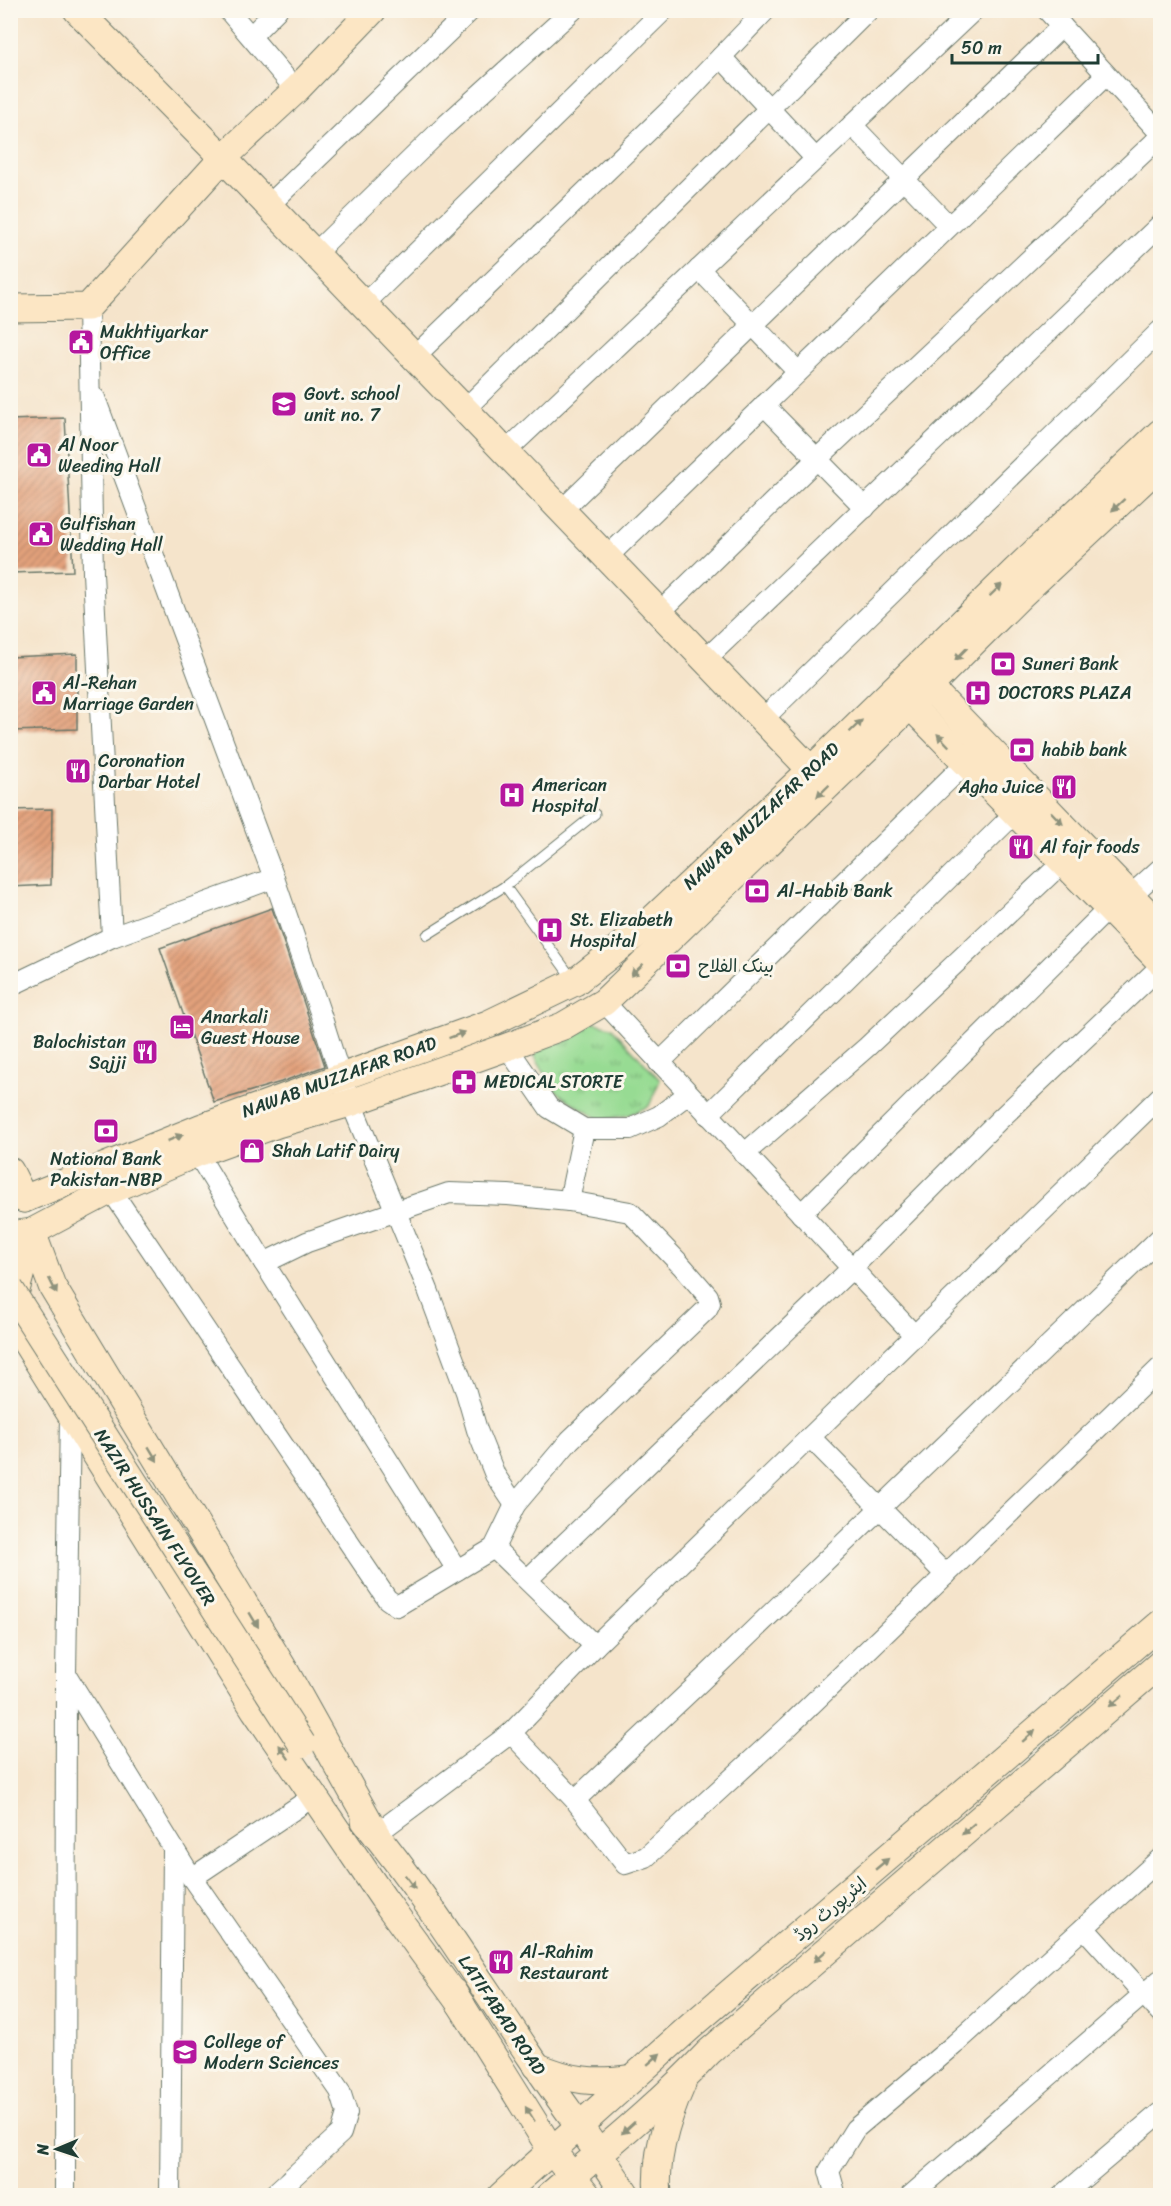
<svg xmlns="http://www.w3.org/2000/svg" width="1171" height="2206" font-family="Sriracha,'Playpen Sans Arabic',sans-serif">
<defs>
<pattern id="park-tufts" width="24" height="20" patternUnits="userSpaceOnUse" patternTransform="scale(1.5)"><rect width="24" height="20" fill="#97db93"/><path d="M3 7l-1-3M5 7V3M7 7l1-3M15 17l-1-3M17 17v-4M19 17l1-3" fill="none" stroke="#7bb379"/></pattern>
<pattern id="building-hatch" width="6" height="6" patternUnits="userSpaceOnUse" patternTransform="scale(1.5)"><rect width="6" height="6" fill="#e3a17c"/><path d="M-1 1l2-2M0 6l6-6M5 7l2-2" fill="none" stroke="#b78466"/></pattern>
</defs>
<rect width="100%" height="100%" fill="#fbf7ec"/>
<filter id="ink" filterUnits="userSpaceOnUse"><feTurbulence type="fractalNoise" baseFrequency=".0167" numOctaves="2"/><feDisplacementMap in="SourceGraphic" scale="12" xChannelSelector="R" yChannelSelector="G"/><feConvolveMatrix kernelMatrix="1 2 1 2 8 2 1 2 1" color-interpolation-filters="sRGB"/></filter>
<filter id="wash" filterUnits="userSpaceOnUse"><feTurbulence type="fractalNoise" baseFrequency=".008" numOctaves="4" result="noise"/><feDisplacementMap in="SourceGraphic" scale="24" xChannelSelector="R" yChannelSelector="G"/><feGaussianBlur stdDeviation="1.35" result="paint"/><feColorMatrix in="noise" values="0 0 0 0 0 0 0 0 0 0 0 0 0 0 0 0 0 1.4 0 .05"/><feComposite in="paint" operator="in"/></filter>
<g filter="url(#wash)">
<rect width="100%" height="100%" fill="#f5e4cb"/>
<polygon fill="url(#park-tufts)" stroke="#5b8c64" stroke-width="1.5" points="591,1022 611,1027 660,1080 649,1106 629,1115 600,1120 565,1098 552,1087 532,1051"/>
<g id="blocks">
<g fill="url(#building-hatch)">
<polygon points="65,418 73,571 10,573 10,420"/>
<polygon points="77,654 77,729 10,731 10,657"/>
<polygon points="52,809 51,885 10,887 10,810"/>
<polygon points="272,908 325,1066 281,1082 214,1102 160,948"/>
</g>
</g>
</g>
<g filter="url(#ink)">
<use href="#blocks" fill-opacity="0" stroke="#6a7769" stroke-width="1.5"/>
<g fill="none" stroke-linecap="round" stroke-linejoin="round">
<g stroke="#6a7769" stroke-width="11">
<g id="lane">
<polyline points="505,886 574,981"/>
<polyline points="427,935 505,886 595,814"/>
</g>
</g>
<g stroke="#6a7769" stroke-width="22">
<g id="street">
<polyline points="228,10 296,90"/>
<polyline points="1047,10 1160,133"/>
<polyline points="251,36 277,10"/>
<polyline points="721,57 816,159"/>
<polyline points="852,125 949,226"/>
<polyline points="268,206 471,10"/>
<polyline points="314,254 446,125 573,10"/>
<polyline points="699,269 798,372"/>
<polyline points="363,305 664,10"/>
<polyline points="413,358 672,108 766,10"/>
<polyline points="95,398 274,878 112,937"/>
<polyline points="764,405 865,508"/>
<polyline points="464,410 869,10"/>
<polyline points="504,453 974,10"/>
<polyline points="561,511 1062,26"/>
<polyline points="606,558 1106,75"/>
<polyline points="659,613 817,459 1160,137"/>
<polyline points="705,660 1160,225"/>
<polyline points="762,720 1160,331"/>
<polyline points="274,878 321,1015 341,1078 428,1290 466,1392 477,1430 495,1475 515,1505"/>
<polyline points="10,986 112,937 93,573 88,307"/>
<polyline points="604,1002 915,1336"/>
<polyline points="507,1047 549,1108 584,1129 630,1129 659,1116 688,1094"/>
<polyline points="659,1063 974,755"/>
<polyline points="708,1115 1015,813"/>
<polyline points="744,1154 867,1047 1063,862"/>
<polyline points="111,1190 387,1599 397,1606 494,1548 515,1505 570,1440 707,1309 710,1303 708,1296 681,1265 630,1212 569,1201 508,1195 449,1193 307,1242 264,1263 197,1153"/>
<polyline points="569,1201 584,1129"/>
<polyline points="801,1214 1108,909 1130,896 1160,869"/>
<polyline points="264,1263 457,1570"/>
<polyline points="810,1437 946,1575"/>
<polyline points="494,1548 595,1646"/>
<polyline points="528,1579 852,1268 998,1121 1160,967"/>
<polyline points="67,1676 192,1878 340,2091 347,2113 341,2133 272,2196"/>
<polyline points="511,1733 575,1800 625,1864 646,1857 788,1727 1160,1368"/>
<polyline points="575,1800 699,1683 1160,1238"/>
<polyline points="376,1834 511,1733 595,1646 1160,1097"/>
<polyline points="192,1878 314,1796"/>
<polyline points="1084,1928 1160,2012"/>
<polyline points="65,2196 66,1675 70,1415"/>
<polyline points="170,2196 173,1849"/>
<polyline points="836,2196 829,2171 855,2129 955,2044 1160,1859"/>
<polyline points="910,2196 1160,1980"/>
<polyline points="1062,2196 1160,2113"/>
</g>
</g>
<g stroke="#6a7769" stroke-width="29">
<g id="secondary">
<polyline points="77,10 223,158 811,770"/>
<polyline points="10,308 88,307 223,158 296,90 373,10"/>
<polyline points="916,673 1160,926"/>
<polyline points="899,694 1160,961"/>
<polyline points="10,1171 24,1199"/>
<polyline points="24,1199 200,1128 488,1024 575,982 639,932 811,770 1015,571 1160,433"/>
<polyline points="32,1232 52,1286 285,1671 376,1834"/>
<polyline points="10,1235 32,1232 111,1190 197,1153 277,1124 350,1103 507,1047 563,1026 604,1002 872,743 1021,595 1160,465"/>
<polyline points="10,1312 32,1232"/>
<polyline points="10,1317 255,1710 383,1898 462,2006"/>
<path d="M365,1821C425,1894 475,1975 528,2053C560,2101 596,2147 627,2196"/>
<polyline points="453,1992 552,2151 588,2196"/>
<path d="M536,2066C571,2081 595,2084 632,2078"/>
<polyline points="501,2196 690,2027 1160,1624"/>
<path d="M549,2196C604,2149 660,2104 709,2052L1160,1664"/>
<path d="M658,2196C654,2157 667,2118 682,2084"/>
</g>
</g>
<use href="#lane" stroke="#fff" stroke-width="9"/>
<use href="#street" stroke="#fff" stroke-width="20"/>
<use href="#secondary" stroke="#fce6c4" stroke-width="27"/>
<g stroke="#6a7769" stroke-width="29" stroke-linecap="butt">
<polyline id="secondary-bridge" points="10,1289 302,1744"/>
</g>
<use href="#secondary-bridge" stroke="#fce6c4" stroke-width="27"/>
</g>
<defs><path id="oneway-solid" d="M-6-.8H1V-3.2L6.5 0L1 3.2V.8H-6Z" transform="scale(1.5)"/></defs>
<g fill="#8e927c">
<use href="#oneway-solid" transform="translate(1118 505) rotate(137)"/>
<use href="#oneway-solid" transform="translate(996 590) rotate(-44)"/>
<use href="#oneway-solid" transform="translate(961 654) rotate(135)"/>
<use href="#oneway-solid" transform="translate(856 726) rotate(-44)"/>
<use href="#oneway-solid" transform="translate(943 740) rotate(-134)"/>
<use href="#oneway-solid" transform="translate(823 791) rotate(136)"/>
<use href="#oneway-solid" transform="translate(1057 818) rotate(46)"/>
<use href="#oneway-solid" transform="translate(637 970) rotate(136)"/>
<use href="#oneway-solid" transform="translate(457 1035) rotate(-20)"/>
<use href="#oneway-solid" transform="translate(175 1138) rotate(-22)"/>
<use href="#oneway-solid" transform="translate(53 1286) rotate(63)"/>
<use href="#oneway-solid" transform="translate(153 1454) rotate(59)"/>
<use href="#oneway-solid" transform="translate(254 1620) rotate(59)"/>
<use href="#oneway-solid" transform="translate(1116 1701) rotate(140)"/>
<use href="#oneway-solid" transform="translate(1029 1736) rotate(-41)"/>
<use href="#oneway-solid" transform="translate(284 1752) rotate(-125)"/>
<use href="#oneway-solid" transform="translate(968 1829) rotate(139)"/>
<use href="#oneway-solid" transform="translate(882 1864) rotate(-40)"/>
<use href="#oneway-solid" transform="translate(410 1882) rotate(54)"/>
<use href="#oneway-solid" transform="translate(820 1956) rotate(139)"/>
<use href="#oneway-solid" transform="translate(654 2059) rotate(-41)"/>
<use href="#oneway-solid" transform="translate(530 2114) rotate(-122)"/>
<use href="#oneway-solid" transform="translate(628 2128) rotate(138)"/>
</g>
</g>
<defs>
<g id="civic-square" transform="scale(1.35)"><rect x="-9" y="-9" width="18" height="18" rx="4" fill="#b5179e" stroke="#fbf7ec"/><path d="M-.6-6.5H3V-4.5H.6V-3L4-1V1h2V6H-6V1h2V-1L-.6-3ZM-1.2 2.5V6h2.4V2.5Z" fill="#fff"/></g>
<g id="school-square" transform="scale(1.35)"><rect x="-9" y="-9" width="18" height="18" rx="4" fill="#b5179e" stroke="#fbf7ec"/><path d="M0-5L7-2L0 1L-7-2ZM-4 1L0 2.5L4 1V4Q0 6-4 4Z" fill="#fff"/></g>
<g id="bank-square" transform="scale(1.35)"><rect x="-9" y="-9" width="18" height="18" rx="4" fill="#b5179e" stroke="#fbf7ec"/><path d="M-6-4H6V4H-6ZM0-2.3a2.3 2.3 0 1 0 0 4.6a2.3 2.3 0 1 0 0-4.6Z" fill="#fff"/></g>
<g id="hospital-square" transform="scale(1.35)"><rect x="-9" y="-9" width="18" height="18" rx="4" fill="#b5179e" stroke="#fbf7ec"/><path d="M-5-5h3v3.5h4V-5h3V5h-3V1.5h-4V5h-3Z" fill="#fff"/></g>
<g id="restaurant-square" transform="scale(1.35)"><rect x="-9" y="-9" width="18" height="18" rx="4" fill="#b5179e" stroke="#fbf7ec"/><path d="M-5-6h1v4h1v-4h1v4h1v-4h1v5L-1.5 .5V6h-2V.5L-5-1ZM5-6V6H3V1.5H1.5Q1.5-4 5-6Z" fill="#fff"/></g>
<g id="hotel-square" transform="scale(1.35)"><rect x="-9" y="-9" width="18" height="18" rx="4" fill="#b5179e" stroke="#fbf7ec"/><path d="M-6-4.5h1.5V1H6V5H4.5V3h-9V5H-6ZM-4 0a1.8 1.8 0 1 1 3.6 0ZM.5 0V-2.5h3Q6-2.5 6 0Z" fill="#fff"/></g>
<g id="pharmacy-square" transform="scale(1.35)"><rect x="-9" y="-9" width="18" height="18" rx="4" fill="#b5179e" stroke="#fbf7ec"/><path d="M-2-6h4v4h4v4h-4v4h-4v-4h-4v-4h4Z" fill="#fff"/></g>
<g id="shop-square" transform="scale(1.35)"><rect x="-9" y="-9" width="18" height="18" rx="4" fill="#b5179e" stroke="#fbf7ec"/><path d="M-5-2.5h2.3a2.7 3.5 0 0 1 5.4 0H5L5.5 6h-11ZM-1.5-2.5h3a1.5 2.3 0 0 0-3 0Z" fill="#fff"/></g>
<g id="university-square" transform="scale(1.35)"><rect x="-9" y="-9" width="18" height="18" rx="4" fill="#b5179e" stroke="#fbf7ec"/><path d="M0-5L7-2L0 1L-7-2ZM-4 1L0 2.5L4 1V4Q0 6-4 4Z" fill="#fff"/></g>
</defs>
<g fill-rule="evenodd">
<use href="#civic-square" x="81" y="342"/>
<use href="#school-square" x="284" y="404"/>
<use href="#civic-square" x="39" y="455"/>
<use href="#civic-square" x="41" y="534"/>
<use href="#bank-square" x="1003" y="664"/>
<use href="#civic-square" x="44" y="693"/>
<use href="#hospital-square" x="978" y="693"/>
<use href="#bank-square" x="1022" y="750"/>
<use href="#restaurant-square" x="78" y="771"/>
<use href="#restaurant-square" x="1064" y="787"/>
<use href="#hospital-square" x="512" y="795"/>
<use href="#restaurant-square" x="1021" y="847"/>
<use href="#bank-square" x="757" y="891"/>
<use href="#hospital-square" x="550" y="930"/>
<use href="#bank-square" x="678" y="966"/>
<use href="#hotel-square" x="182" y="1027"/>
<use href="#restaurant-square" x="145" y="1052"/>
<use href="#pharmacy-square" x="464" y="1082"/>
<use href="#bank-square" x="106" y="1131"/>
<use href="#shop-square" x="252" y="1151"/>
<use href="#restaurant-square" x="501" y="1962"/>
<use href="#university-square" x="185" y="2052"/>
</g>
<g text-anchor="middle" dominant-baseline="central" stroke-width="6" stroke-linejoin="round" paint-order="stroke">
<g font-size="18" fill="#1f3d34" stroke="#fbf7ec" text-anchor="start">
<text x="100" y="332">Mukhtiyarkar<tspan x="100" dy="21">Office</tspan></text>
<text x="304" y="394">Govt. school<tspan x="304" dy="21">unit no. 7</tspan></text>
<text x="58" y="445">Al Noor<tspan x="58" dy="21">Weeding Hall</tspan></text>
<text x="60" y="524">Gulfishan<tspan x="60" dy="21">Wedding Hall</tspan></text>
<text x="1022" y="664">Suneri Bank</text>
<text x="63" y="683">Al-Rehan<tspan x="63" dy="21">Marriage Garden</tspan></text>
<text x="998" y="693">DOCTORS PLAZA</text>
<text x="1042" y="750">habib bank</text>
<text x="98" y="761">Coronation<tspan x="98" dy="21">Darbar Hotel</tspan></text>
<text x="532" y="785">American<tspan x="532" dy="21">Hospital</tspan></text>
<text x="1044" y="787" text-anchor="end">Agha Juice</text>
<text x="1040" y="847">Al fajr foods</text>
<text x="777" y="891">Al-Habib Bank</text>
<text x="570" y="920">St. Elizabeth<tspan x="570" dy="21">Hospital</tspan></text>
<text x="698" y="966">بینک الفلاح</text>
<text x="201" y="1017">Anarkali<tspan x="201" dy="21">Guest House</tspan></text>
<text x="126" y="1042" text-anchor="end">Balochistan<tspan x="126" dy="21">Sajji</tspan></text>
<text x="484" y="1082">MEDICAL STORTE</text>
<text x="272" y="1151">Shah Latif Dairy</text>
<text x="106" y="1159" text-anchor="middle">National Bank<tspan x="106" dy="21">Pakistan-NBP</tspan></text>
<text x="520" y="1952">Al-Rahim<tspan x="520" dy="21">Restaurant</tspan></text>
<text x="204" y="2042">College of<tspan x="204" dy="21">Modern Sciences</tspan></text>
</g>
<g font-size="18" fill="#1f3d34" stroke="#fbf7ec">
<text transform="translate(761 816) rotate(-43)">NAWAB MUZZAFAR ROAD</text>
<text transform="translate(339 1077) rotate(-20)">NAWAB MUZZAFAR ROAD</text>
<text transform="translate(155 1517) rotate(57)">NAZIR HUSSAIN FLYOVER</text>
<text transform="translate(830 1909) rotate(-40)">ایئرپورٹ روڈ</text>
<text transform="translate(502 2015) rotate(56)">LATIFABAD ROAD</text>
</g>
</g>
<rect width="1171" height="2206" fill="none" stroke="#fbf7ec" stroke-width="36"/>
<g transform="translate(57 2149) rotate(268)" stroke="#fbf7ec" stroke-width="4.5" paint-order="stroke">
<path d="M0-4.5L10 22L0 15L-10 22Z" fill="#1f3d34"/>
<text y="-9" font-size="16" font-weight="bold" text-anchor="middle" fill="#1f3d34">N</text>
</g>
<path d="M952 54v9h146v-9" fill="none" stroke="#1f3d34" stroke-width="3"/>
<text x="961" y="54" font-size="18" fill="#1f3d34" stroke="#fbf7ec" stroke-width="4.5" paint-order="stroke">50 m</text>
</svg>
